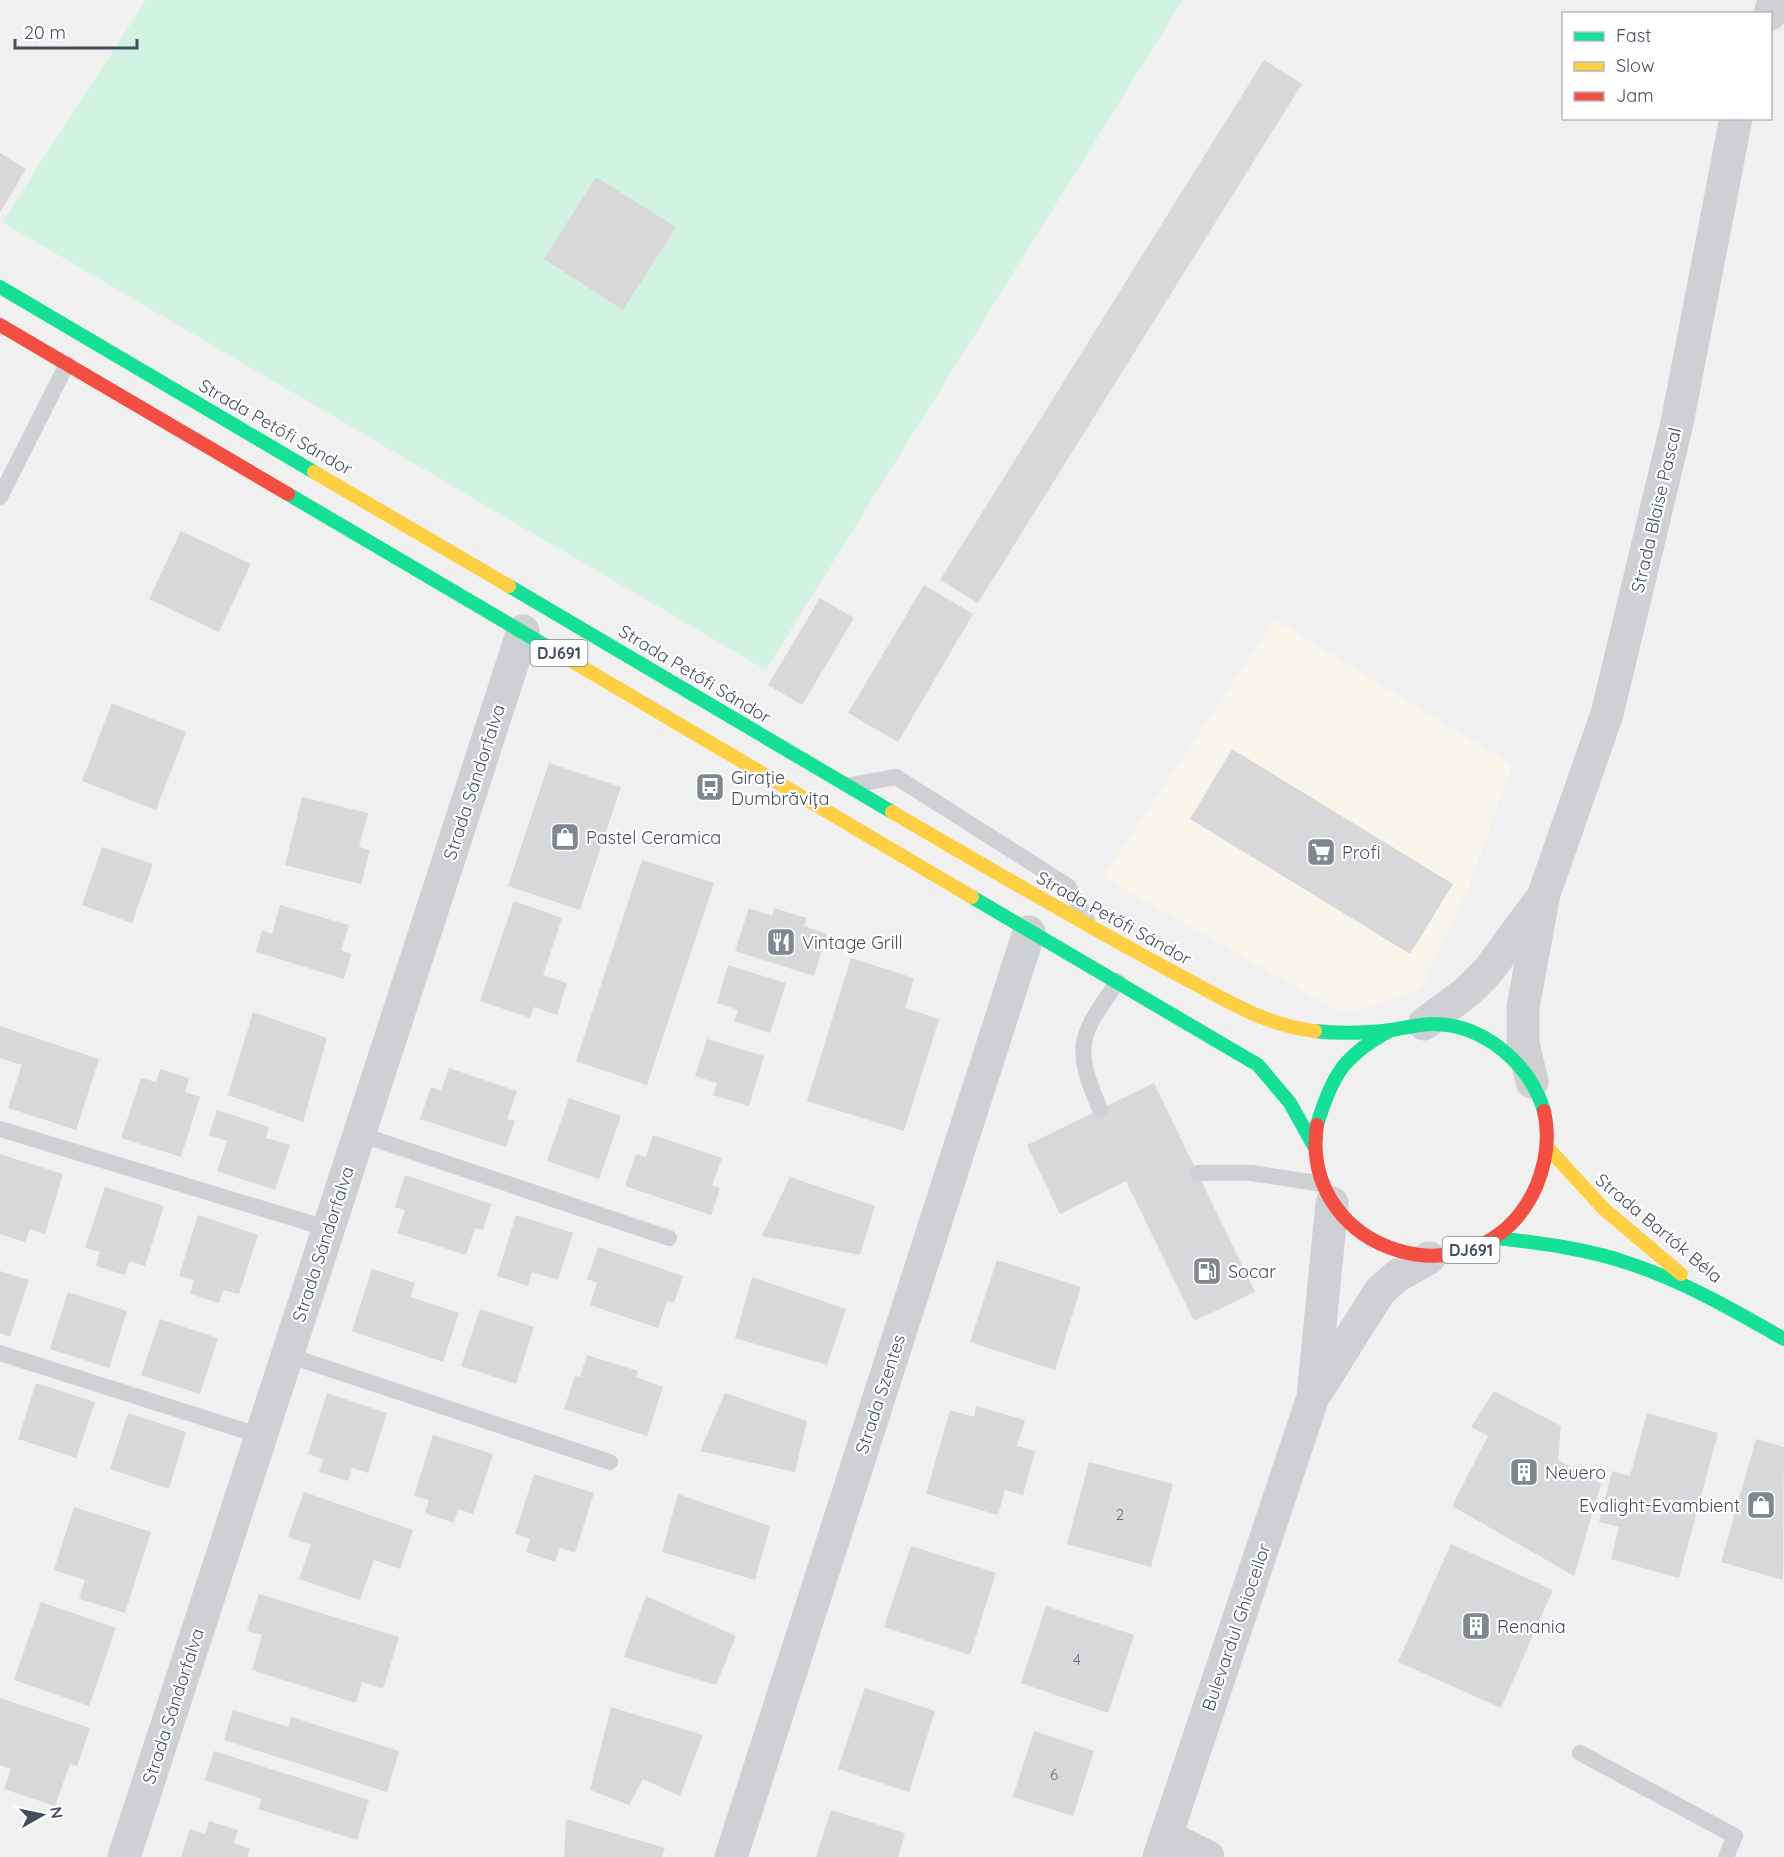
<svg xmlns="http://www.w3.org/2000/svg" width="1784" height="1857" font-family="Quicksand,sans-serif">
<rect width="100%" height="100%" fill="#f1f0f0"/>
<polygon fill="#f8f6eb" points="1275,620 1512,765 1469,887 1421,988 1372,1007 1340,1012 1103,877"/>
<polygon fill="#d2f2e4" points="146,0 1183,0 766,670 2,222"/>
<g fill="#d8d8da">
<polygon points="1264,60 1302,84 978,603 940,580"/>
<polygon points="0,153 26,169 0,212"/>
<polygon points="596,177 676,227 623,310 544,259"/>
<polygon points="181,531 251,564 219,632 149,599"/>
<polygon points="924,585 973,614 898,742 848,713"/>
<polygon points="820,598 854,618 802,705 768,685"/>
<polygon points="112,703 186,732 156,810 82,781"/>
<polygon points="1232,749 1453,884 1410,954 1190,819"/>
<polygon points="549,763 621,787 580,910 508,886"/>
<polygon points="302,797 368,813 359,847 370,850 361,884 285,865"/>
<polygon points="102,847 153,864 132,923 82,905"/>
<polygon points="642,860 714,883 647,1085 576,1061"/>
<polygon points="514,901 562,918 543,975 567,983 557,1015 534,1007 530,1018 480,1001"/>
<polygon points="280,905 349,925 341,950 351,954 344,979 256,952 262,930 272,934"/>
<polygon points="749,908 772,916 774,908 807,918 804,926 827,934 814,976 735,951"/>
<polygon points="851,958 914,978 905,1008 939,1019 904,1131 807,1101"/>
<polygon points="728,965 786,983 770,1033 734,1021 738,1010 717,1003"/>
<polygon points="253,1012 327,1038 303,1122 228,1095"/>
<polygon points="0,1026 99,1059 76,1130 8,1108 22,1065 0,1058"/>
<polygon points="707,1039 764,1056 749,1106 713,1095 717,1083 695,1076"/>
<polygon points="449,1068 517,1091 507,1119 515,1121 506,1147 420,1119 431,1087 441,1091"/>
<polygon points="160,1069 189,1078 185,1092 200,1097 181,1157 121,1138 141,1078 156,1082"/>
<polygon points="1154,1083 1255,1292 1194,1321 1126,1181 1060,1214 1027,1145"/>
<polygon points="569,1098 621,1116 599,1179 547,1161"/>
<polygon points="217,1110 269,1127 266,1138 290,1145 275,1190 217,1171 227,1141 209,1135"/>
<polygon points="653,1135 722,1158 712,1185 720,1188 711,1215 625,1186 636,1154 646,1157"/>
<polygon points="0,1154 63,1174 45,1234 30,1229 25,1242 0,1234"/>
<polygon points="405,1175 491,1204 483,1230 475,1228 466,1255 397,1233 405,1210 395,1207"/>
<polygon points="790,1177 875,1206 860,1255 762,1236"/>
<polygon points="105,1187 164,1206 145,1266 130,1261 125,1275 96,1266 100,1252 85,1248"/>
<polygon points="198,1215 258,1235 239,1294 223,1290 219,1303 190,1294 194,1280 179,1276"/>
<polygon points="516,1215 573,1233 558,1280 532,1272 528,1286 497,1276"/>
<polygon points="598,1247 683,1276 674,1303 667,1301 658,1328 590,1305 597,1283 587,1279"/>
<polygon points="997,1260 1081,1287 1055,1370 970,1342"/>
<polygon points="372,1269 415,1283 410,1297 459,1313 443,1362 352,1331"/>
<polygon points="0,1271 29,1280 10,1337 0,1333"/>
<polygon points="752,1277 846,1309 827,1365 735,1338"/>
<polygon points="68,1292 127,1311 109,1368 50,1349"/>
<polygon points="480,1309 534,1327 516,1384 461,1366"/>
<polygon points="160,1319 218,1338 200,1394 141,1375"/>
<polygon points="587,1355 638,1371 636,1377 663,1387 647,1436 564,1409 575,1376 580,1377"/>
<polygon points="36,1383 95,1402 76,1458 18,1439"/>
<polygon points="1494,1391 1561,1426 1558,1460 1601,1484 1574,1576 1452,1506 1488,1436 1471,1427"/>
<polygon points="327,1393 387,1413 368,1473 352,1468 348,1481 319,1472 323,1459 308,1454"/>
<polygon points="725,1393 807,1421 795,1472 700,1451"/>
<polygon points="976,1406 1025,1420 1017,1446 1035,1451 1023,1495 1005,1490 998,1515 926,1494 950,1410 974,1417"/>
<polygon points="128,1413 186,1432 169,1489 110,1469"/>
<polygon points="1647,1413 1718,1433 1679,1578 1611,1559 1619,1527 1599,1522 1612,1471 1630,1476"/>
<polygon points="433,1435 493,1454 473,1514 458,1509 454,1523 425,1513 429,1500 414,1496"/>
<polygon points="1756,1439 1784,1447 1783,1580 1721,1562"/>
<polygon points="1089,1462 1173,1484 1151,1567 1067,1544"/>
<polygon points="534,1474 594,1493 575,1553 560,1548 555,1562 526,1552 530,1539 515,1534"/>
<polygon points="304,1492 413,1530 400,1569 374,1560 360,1600 299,1579 311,1545 288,1537"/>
<polygon points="678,1494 770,1526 755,1580 662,1552"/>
<polygon points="74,1507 151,1532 125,1613 79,1599 85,1580 54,1570"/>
<polygon points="1451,1544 1553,1590 1501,1708 1398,1662"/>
<polygon points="911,1546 996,1573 970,1655 884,1627"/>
<polygon points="259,1594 399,1637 383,1689 362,1682 356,1703 252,1670 262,1635 247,1631"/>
<polygon points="646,1596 736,1636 716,1685 624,1657"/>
<polygon points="41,1602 116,1628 89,1706 14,1680"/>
<polygon points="1046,1606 1134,1635 1108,1713 1021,1683"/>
<polygon points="865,1688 935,1711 909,1792 838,1769"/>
<polygon points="0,1698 90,1728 77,1766 70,1764 55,1806 4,1789 11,1769 0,1765"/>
<polygon points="611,1707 703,1735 680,1796 643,1779 629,1805 590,1790"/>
<polygon points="233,1710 289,1727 291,1717 399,1751 387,1792 224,1740"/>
<polygon points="1034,1731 1094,1751 1073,1816 1013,1797"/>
<polygon points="214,1751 369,1800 357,1840 258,1809 262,1799 205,1780"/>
<polygon points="831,1810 905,1833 898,1857 816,1857"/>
<polygon points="566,1819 665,1848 662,1857 564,1857"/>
<polygon points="209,1821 238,1830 234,1843 250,1849 247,1857 181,1857 190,1829 205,1834"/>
</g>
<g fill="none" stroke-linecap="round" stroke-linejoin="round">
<g stroke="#ced0d4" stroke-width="16">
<polyline points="0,497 67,364"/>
<polyline points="851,785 896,777 1068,886 1087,920"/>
<path d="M1100,1109C1072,1045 1080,1036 1118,981"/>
<polyline points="0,1129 329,1229"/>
<polyline points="359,1134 669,1238"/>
<polyline points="1198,1173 1251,1173 1323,1184"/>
<polyline points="0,1353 261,1436"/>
<polyline points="287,1355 610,1462"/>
<polyline points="1580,1753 1735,1836 1726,1857"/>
</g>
<g stroke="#ced0d4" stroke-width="33">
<polyline points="1770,14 1774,0"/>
<polyline points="1424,1024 1467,992 1488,971 1538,903"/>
<polyline points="1532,1082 1523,1043 1523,1007 1544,894 1607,714 1677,423 1736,118"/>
<polyline points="1317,1391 1380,1291 1397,1276 1429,1258"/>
<polyline points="1166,1836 1208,1857"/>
<polyline points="124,1857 523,631"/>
<polyline points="731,1857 1029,932"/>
<polyline points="1159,1857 1313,1397 1332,1203"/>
</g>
<g stroke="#16e098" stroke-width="14">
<polyline points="0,287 314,472"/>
<polyline points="288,494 570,660"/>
<polyline points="509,586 892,812"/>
<polyline points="972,897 1258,1065 1290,1103 1314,1146"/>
<path d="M1315,1031C1340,1034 1366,1033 1392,1030C1406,1028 1419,1024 1433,1024C1484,1024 1530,1064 1544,1111"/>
<path d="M1317,1125C1332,1075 1344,1055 1391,1030"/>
<path d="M1496,1238C1542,1243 1588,1249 1631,1264C1685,1282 1735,1311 1784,1339"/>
</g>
<g stroke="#ffcf43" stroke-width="14">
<polyline points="314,472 509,586"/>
<polyline points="570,660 972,897"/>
<path d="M892,812C985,866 1078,921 1173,972C1219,996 1262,1025 1315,1031"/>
<polyline points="1547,1147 1604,1209 1681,1274"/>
</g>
<g stroke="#f24e42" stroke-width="14">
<polyline points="0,325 288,494"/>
<path d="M1317,1125C1298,1254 1480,1310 1536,1187C1546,1163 1550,1137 1544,1111"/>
</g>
</g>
<defs>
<g id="bus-square" transform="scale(1.5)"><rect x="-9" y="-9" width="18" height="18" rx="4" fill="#818791" stroke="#fff"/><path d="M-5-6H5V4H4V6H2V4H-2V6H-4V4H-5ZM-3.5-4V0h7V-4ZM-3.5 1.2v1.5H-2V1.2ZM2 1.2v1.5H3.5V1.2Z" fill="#fff"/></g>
<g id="shop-square" transform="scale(1.5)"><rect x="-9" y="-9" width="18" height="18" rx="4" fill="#818791" stroke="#fff"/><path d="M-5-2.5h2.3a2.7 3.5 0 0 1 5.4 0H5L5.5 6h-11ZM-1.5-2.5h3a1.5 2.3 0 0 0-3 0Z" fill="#fff"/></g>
<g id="supermarket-square" transform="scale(1.5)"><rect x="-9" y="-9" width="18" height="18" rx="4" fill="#818791" stroke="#fff"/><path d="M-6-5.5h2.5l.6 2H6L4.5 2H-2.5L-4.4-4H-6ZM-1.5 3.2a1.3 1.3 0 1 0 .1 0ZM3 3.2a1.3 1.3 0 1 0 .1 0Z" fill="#fff"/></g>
<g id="restaurant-square" transform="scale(1.5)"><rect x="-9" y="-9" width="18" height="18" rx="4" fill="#818791" stroke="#fff"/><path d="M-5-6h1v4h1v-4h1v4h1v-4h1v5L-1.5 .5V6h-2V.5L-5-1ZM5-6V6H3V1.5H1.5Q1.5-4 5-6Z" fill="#fff"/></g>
<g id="fuel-square" transform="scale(1.5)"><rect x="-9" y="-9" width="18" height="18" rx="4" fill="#818791" stroke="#fff"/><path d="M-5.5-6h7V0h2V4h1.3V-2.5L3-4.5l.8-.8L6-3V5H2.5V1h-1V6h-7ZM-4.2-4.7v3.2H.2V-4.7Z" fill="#fff"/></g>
<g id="building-square" transform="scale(1.5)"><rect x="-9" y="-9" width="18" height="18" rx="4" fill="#818791" stroke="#fff"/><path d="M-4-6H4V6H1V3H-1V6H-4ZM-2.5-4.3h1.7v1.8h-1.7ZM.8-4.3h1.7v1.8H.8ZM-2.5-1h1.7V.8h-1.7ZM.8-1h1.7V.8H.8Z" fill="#fff"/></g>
</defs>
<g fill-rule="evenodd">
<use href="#bus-square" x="710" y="787"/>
<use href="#shop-square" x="565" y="837"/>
<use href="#supermarket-square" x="1321" y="852"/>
<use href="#restaurant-square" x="781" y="942"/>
<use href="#fuel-square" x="1207" y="1271"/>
<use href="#building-square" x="1524" y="1472"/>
<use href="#shop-square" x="1761" y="1505"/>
<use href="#building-square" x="1476" y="1626"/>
</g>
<g text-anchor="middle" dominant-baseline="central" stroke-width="4.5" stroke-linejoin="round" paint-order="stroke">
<g font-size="15" fill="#6b727e">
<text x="1120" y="1514">2</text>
<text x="1077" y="1659">4</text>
<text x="1054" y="1774">6</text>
</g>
<g fill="#fff" stroke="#7d838e" stroke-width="1.5">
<rect x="530.5" y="640" width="57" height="26" rx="4.5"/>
<rect x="1442.5" y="1237" width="57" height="26" rx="4.5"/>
</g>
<g font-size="16" font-weight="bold" fill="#454e5e">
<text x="559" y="653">DJ691</text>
<text x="1471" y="1250">DJ691</text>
</g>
<g font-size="18" fill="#454e5e" stroke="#fff">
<text transform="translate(276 427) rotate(30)">Strada Petőfi Sándor</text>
<text transform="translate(1656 510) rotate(-77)">Strada Blaise Pascal</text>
<text transform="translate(695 674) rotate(31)">Strada Petőfi Sándor</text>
<text transform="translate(474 782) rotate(-72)">Strada Sándorfalva</text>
<text transform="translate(1114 918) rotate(29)">Strada Petőfi Sándor</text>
<text transform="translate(1659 1228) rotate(40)">Strada Bartók Béla</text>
<text transform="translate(323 1244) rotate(-72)">Strada Sándorfalva</text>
<text transform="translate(880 1394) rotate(-72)">Strada Szentes</text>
<text transform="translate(1236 1627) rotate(-71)">Bulevardul Ghioceilor</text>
<text transform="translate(173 1706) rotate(-72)">Strada Sándorfalva</text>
</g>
<g font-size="18" fill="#454e5e" stroke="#fff" text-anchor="start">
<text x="731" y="777">Girație<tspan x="731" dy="21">Dumbrăvița</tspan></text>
<text x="586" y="837">Pastel Ceramica</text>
<text x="1342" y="852">Profi</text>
<text x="802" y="942">Vintage Grill</text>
<text x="1228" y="1271">Socar</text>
<text x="1545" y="1472">Neuero</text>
<text x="1740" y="1505" text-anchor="end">Evalight-Evambient</text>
<text x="1497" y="1626">Renania</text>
</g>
</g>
<rect x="1562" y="12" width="210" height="108" fill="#ffffff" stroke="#b5b8bf" stroke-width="1.5"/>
<rect x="1574" y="32" width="30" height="9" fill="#16e098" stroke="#b5b8bf" stroke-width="1.5"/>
<text x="1616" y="42" font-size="18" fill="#454e5e">Fast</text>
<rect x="1574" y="62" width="30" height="9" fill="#ffcf43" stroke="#b5b8bf" stroke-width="1.5"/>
<text x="1616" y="72" font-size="18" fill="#454e5e">Slow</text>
<rect x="1574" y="92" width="30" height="9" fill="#f24e42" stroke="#b5b8bf" stroke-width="1.5"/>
<text x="1616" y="102" font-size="18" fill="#454e5e">Jam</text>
<g transform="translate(42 1815) rotate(81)" stroke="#ffffff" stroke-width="4.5" paint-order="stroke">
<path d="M0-4.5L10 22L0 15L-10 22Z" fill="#454e5e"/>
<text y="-9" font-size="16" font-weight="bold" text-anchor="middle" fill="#454e5e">N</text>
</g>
<path d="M15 39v9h122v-9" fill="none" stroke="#454e5e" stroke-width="3"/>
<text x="24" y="39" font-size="18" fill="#454e5e" stroke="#ffffff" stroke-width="4.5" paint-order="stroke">20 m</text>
</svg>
